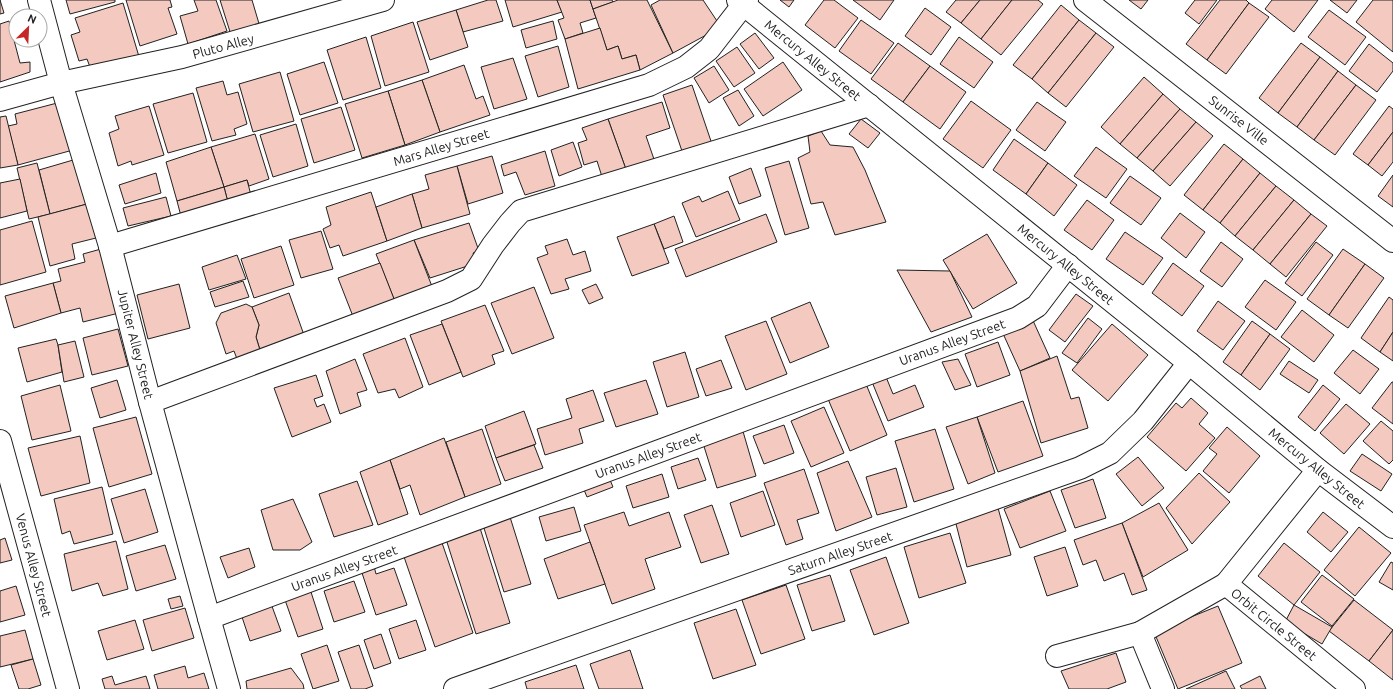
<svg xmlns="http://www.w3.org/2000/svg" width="1393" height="689" font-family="Ubuntu,sans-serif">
<rect width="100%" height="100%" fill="#fff"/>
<g fill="#f3c9c0" stroke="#222">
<polygon points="0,0 4,13 0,14"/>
<polygon points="66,0 115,0 115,2 70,14"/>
<polygon points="126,0 170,0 172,7 168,8 177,34 140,46"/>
<polygon points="194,0 216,0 227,31 188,44 180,16 198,11"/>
<polygon points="220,0 252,0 260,27 231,35"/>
<polygon points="488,0 496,0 503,21 463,32 456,10"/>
<polygon points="505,0 557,0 562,12 513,27"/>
<polygon points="557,0 590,0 596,18 580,23 583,33 565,39 558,20 564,18"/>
<polygon points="590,0 612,0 613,2 593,9"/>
<polygon points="618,0 647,0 673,53 640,70 636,55 622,59 618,46 607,50 593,9"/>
<polygon points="660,0 703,0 721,27 673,53 651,5"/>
<polygon points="780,0 794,0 789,7"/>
<polygon points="824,0 834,0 858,18 835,48 805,25"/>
<polygon points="853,0 894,0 880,20"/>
<polygon points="956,0 980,0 961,23 946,12"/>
<polygon points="980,0 1012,0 981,39 961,23"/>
<polygon points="1012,0 1038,0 1043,4 1001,55 981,39"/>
<polygon points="1129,0 1148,0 1141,9"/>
<polygon points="1195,0 1217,0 1199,24 1185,13"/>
<polygon points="1220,0 1246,0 1249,3 1207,60 1186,44"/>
<polygon points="1272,0 1318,0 1294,32 1265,9"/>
<polygon points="1330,0 1357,0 1347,13"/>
<polygon points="1373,0 1393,0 1393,52 1356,22"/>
<polygon points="123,3 140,60 93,75 87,59 79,61 71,35 80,32 75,18"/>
<polygon points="1249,3 1269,17 1226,74 1207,60"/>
<polygon points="1061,5 1079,20 1032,79 1013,65"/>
<polygon points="925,8 951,27 931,55 905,36"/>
<polygon points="456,10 468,47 430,60 417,22"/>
<polygon points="1329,10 1366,37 1345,65 1308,37"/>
<polygon points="861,20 894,43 871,74 839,51"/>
<polygon points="1079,20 1096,33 1048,93 1032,79"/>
<polygon points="9,21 20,63 30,62 30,72 0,82 0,24"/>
<polygon points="553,21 557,39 526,48 521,30"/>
<polygon points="413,22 429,72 385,86 371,36"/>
<polygon points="600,28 607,50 618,46 622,59 636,55 640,70 578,89 565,39"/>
<polygon points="755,33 774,58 759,69 740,44"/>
<polygon points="1096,33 1114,47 1066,107 1048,93"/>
<polygon points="366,37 381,88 343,100 327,50"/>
<polygon points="959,37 993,62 974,88 940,64"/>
<polygon points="898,43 930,66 903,102 871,79"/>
<polygon points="1301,43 1320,57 1278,113 1259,98"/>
<polygon points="1369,44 1393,63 1393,71 1377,92 1349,71"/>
<polygon points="558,46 569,87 538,97 525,56"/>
<polygon points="737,47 755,73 734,87 716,61"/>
<polygon points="1320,57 1338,71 1297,127 1278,113"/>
<polygon points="513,58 527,99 494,109 481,67"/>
<polygon points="324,62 338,103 300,115 287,74"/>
<polygon points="783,62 802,90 763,116 744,89"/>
<polygon points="464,65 476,99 483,96 490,115 440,132 422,80"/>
<polygon points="714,66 729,90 709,103 694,78"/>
<polygon points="930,66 966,92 940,129 903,102"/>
<polygon points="1338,71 1356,85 1314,140 1297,127"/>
<polygon points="280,72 294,121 253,132 239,84"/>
<polygon points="1144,77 1163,94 1120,144 1101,127"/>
<polygon points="422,80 440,132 405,145 388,91"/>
<polygon points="223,81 227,95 238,92 247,124 234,129 236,135 212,141 196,88"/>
<polygon points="692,85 714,150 685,160 663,95"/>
<polygon points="1356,85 1376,100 1335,155 1314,140"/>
<polygon points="738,90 754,116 739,126 723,98"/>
<polygon points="388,91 405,145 362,158 345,104"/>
<polygon points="193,93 207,142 168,153 153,104"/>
<polygon points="1163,94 1180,109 1137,158 1120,144"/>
<polygon points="971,101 1011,130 983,168 943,139"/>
<polygon points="61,102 73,150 18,165 8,126 17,124 15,114"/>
<polygon points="662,102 670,128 646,136 657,168 628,175 608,119"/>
<polygon points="1037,102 1066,122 1045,151 1016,130"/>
<polygon points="149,106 164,155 132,165 131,161 118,166 109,133 119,129 115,116"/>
<polygon points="1389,106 1393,109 1393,132 1368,165 1353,154"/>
<polygon points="341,107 355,150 314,163 301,119"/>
<polygon points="1180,109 1196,122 1153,171 1137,158"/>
<polygon points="6,116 18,165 0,168 0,117"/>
<polygon points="608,119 628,175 604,183 597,161 584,165 578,143 587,140 582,128"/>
<polygon points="861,119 880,133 868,148 849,134"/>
<polygon points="1196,122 1213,136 1170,186 1153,171"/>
<polygon points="296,124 308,166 273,177 260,135"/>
<polygon points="821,131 830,145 853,147 865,170 886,222 835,235 823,202 811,204 798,158 810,152 808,136"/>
<polygon points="1393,132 1393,162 1382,176 1368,165"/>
<polygon points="255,134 269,179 249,186 247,180 224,187 211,147"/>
<polygon points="1014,139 1048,163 1026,194 993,170"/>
<polygon points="573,142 582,167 559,176 551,150"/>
<polygon points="1224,144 1243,159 1203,210 1184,195"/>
<polygon points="211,147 224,187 177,201 166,162"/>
<polygon points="1096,147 1127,169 1106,198 1074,176"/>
<polygon points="545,151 555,186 525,195 516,172 504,176 501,165"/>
<polygon points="492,156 503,193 468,204 457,166"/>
<polygon points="80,158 87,204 50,214 39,170"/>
<polygon points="1243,159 1260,173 1220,223 1203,210"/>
<polygon points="789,161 809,228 785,235 765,168"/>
<polygon points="37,163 50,214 29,219 17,168"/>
<polygon points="1048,163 1077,185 1054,216 1026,194"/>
<polygon points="457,166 470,214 422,228 412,194 429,189 425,175"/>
<polygon points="751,168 761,196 739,204 729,177"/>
<polygon points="156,173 161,193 125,204 119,185"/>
<polygon points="1260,173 1276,186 1235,236 1220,223"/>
<polygon points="1393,175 1393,207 1378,196"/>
<polygon points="1130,176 1161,198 1141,225 1110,203"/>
<polygon points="20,179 27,211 0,218 0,183"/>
<polygon points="247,180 252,199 229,206 224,187"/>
<polygon points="1276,186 1294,200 1253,250 1235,236"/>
<polygon points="224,187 229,206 182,220 177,201"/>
<polygon points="728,191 740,220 696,237 682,203 699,196 702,202"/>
<polygon points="371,192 387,241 343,256 339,245 330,248 323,229 331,225 326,207"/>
<polygon points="412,194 422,228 387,241 376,207"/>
<polygon points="166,197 171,216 128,226 123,208"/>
<polygon points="1087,200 1114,220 1092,250 1064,230"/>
<polygon points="1294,200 1311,214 1270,264 1253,250"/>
<polygon points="87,204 96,238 72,244 75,259 50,266 38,217"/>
<polygon points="1180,213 1205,232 1186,258 1161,238"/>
<polygon points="766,214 777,242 686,277 675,249"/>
<polygon points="1311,214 1327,226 1286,277 1270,264"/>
<polygon points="674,216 683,242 664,249 654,224"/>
<polygon points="32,221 46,272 0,285 0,230"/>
<polygon points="469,223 479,251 473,253 477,263 430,278 414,240"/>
<polygon points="654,224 669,263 632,276 617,237"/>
<polygon points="321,231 333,269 301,278 289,240"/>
<polygon points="1125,232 1163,258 1143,285 1106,259"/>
<polygon points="987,234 1017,283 973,309 943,260"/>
<polygon points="567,239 573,255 585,251 591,271 565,279 569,289 551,294 537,258 548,254 545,246"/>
<polygon points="414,240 433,289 396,304 376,254"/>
<polygon points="1221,242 1243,259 1222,287 1200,271"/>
<polygon points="1316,242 1333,255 1302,296 1285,283"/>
<polygon points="281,246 294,285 254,298 241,259"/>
<polygon points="101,249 119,313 83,322 80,308 61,313 53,283 61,281 58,269 85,262 83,254"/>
<polygon points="1343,249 1365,264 1329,315 1307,299"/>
<polygon points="237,255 246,279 209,290 202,267"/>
<polygon points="380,263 396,304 354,319 338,278"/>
<polygon points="1173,263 1204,286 1182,316 1152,293"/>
<polygon points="1365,264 1384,278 1348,328 1329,315"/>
<polygon points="897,270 950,271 972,317 931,332"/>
<polygon points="1265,280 1296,302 1276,330 1245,307"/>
<polygon points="243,281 249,297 215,307 210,292"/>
<polygon points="53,283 61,313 14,328 5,296"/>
<polygon points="179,284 190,328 148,339 137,295"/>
<polygon points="596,284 603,298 589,304 582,290"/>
<polygon points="534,287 554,338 512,354 491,303"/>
<polygon points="289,293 304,335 260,350 256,337 259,325 252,307"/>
<polygon points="1076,294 1093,306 1065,342 1049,330"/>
<polygon points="1389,297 1393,300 1393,332 1380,352 1361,338"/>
<polygon points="1218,301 1245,321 1223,350 1197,331"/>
<polygon points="810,302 829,347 790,363 771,318"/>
<polygon points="246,304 252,307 259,325 256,337 260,350 237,359 234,351 226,354 216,323 221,313"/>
<polygon points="485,305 504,351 492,355 495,364 463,377 441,321"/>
<polygon points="1302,310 1334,335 1314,362 1281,337"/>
<polygon points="1030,314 1050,358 1020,371 1000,327"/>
<polygon points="1088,318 1102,329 1077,363 1062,353"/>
<polygon points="766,321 787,374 746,390 725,336"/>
<polygon points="1252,321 1270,334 1241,375 1223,362"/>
<polygon points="442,324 461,372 429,385 410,335"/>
<polygon points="1112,324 1148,355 1108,401 1072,370"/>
<polygon points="118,329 128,366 92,375 83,338"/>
<polygon points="1393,332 1393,361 1380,352"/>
<polygon points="1270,334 1290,349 1260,390 1241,375"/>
<polygon points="405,338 423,387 399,398 395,389 378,393 363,354"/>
<polygon points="56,339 58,345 62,372 27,382 18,348"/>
<polygon points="75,341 84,377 64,382 58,345"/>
<polygon points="998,342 1010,375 977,387 965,354"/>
<polygon points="1353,350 1379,369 1360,394 1334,373"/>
<polygon points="685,352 699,397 667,407 653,362"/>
<polygon points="1057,356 1071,399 1079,397 1088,428 1041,443 1020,371"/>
<polygon points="355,359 367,390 357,393 361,406 340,414 326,371"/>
<polygon points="958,359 971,385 955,390 942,362"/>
<polygon points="721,360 732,388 706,396 696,369"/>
<polygon points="1289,361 1318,380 1309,393 1280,374"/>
<polygon points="884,372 893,394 915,385 924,407 888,421 870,377"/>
<polygon points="316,375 323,396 314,399 317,407 324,404 331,422 292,437 274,388"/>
<polygon points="117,380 126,410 100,418 91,388"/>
<polygon points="646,380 658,414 616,427 604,393"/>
<polygon points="1392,382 1393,382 1393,424 1372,408"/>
<polygon points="866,384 887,435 850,451 828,399"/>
<polygon points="60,385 71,431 32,440 21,396"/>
<polygon points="1323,385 1340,399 1315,431 1298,417"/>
<polygon points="593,390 604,421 579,429 583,443 545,455 537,429 572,418 566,399"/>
<polygon points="1191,398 1208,413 1199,424 1215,438 1186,471 1147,437 1176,403 1182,408"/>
<polygon points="1023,401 1043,456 998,472 977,417"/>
<polygon points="1346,404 1370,424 1344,454 1320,433"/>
<polygon points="824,407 844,453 811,467 791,421"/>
<polygon points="524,411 536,444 496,458 485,426"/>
<polygon points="136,417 152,474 109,487 93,428"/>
<polygon points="977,417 995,473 968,484 946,427"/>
<polygon points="1381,421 1393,431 1393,460 1389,464 1363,441"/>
<polygon points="784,425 794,453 764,464 753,436"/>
<polygon points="1227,427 1260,456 1229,493 1203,471 1217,454 1209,448"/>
<polygon points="742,428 756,476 717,488 702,440"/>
<polygon points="482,429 501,484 465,497 446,442"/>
<polygon points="935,429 954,489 914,502 895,441"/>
<polygon points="80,436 90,483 41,496 28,448"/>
<polygon points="444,438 465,497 420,515 410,485 400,489 390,460"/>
<polygon points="534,445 543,468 505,481 496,458"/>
<polygon points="1362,454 1392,474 1381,491 1350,471"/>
<polygon points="1138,457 1164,488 1142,506 1116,474"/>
<polygon points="698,458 706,480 678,489 671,467"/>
<polygon points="390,460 408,514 378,525 360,472"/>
<polygon points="848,461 872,517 836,531 817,473"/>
<polygon points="896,468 907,507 877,515 866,477"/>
<polygon points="804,469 819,513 797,520 803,539 786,545 764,483"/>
<polygon points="1199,473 1230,502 1192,544 1166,508"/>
<polygon points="662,474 669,497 633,508 626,486"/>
<polygon points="608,475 613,487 587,497 582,485"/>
<polygon points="1093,479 1106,518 1075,528 1061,490"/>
<polygon points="357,481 373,525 334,537 319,494"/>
<polygon points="102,487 113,534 74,544 70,531 62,534 54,499"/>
<polygon points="145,489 158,532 124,543 111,499"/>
<polygon points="763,491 775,525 741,537 730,503"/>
<polygon points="1050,491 1066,531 1020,548 1004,509"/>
<polygon points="293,499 312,542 300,550 273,550 261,510"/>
<polygon points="1159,503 1188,550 1143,577 1122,523"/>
<polygon points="712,505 729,554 701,563 684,515"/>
<polygon points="574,507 581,531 546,541 539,517"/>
<polygon points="998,508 1011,555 967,567 955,520"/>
<polygon points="624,512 629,526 669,512 681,547 645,559 655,589 612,604 584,525"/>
<polygon points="1323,512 1348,532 1331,552 1307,532"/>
<polygon points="510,517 531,584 504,592 483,525"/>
<polygon points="1122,523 1147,590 1132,595 1124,573 1104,581 1096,560 1083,565 1074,540"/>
<polygon points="1359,527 1391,553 1355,596 1324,570"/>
<polygon points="480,528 510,623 476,634 446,539"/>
<polygon points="950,533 966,583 919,598 904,547"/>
<polygon points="440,537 473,633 435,647 402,551"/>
<polygon points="5,538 12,560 0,563 0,540"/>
<polygon points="116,541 128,589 103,596 98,583 72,591 64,554"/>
<polygon points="590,542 605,584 558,599 544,559"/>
<polygon points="1284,543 1320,572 1294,605 1258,576"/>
<polygon points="165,545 176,579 136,591 126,556"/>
<polygon points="1065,547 1078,586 1047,596 1034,557"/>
<polygon points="249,548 255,567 228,578 220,557"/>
<polygon points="886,557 909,623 874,635 850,570"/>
<polygon points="1391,562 1393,563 1393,590 1379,582"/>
<polygon points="374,566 376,574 394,568 407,605 376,615 361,570"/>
<polygon points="830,575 845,621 812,631 797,585"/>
<polygon points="1322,575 1354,599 1332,626 1301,602"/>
<polygon points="354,581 365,612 334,622 324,591"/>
<polygon points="786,585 805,639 761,654 742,600"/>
<polygon points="16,586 25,615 0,622 0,591"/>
<polygon points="310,589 323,629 298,637 284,597"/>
<polygon points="180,596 183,606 171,609 168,599"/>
<polygon points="269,598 281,631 250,641 239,608"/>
<polygon points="1354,600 1393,630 1369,661 1329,631"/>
<polygon points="1294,605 1332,627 1322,644 1285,622"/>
<polygon points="1218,606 1242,663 1178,689 1154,632"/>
<polygon points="185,608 194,638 152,651 143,620"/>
<polygon points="736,609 756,665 713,679 694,623"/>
<polygon points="135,620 144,649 107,660 98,631"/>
<polygon points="416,620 426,650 399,659 389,629"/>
<polygon points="25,630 33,659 0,667 0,636"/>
<polygon points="1393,630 1393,680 1369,661"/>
<polygon points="381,634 391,663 374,669 364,640"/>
<polygon points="327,645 339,681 313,689 301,654"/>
<polygon points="359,645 373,686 365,689 351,689 338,652"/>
<polygon points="630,650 643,689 599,689 590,664"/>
<polygon points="1116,653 1126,682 1107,689 1069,689 1061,671"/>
<polygon points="33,659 41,685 28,689 19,689 11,665"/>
<polygon points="576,665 584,689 527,689 525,682"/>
<polygon points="185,666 188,678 204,673 209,689 158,689 154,675"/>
<polygon points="291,668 303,684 304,689 247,689 246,681"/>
<polygon points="1226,671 1235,689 1186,689"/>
<polygon points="112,676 115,685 146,676 150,689 105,689 102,679"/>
<polygon points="1260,676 1266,689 1242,689 1240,686"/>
</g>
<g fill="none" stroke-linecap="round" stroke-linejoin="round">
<g stroke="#222" stroke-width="24">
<g id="minor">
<polyline points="39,0 61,83 110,246 150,402 209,618 229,689"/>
<polyline points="738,0 1189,363 1318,470 1393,527"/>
<polyline points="1085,0 1393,241"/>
<polyline points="0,100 61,83 182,57 383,0"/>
<polyline points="110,246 649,85 686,67 709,49 747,0"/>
<polyline points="150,402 447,291 471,279 493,245 510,223 521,211 869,105"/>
<polyline points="0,441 68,689"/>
<polyline points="1226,584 1318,470"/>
<polyline points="209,618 1018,318 1037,306 1068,265"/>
<polyline points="1057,656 1140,633"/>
<polyline points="455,689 1080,468 1110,453 1143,421 1189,363"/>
<polyline points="1163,689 1140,633 1226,584 1354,689"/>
</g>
</g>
<use href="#minor" stroke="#fff" stroke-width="22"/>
</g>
<g text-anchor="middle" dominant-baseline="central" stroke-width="3" stroke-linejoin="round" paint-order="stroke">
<g font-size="13" fill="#222" stroke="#fff">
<text transform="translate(223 46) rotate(-15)">Pluto Alley</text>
<text transform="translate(813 60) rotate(39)">Mercury Alley Street</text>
<text transform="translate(1239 120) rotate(38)">Sunrise Ville</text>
<text transform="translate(441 147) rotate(-17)">Mars Alley Street</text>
<text transform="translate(1066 264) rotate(39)">Mercury Alley Street</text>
<text transform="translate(952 342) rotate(-20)">Uranus Alley Street</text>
<text transform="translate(136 344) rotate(76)">Jupiter Alley Street</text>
<text transform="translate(648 455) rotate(-20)">Uranus Alley Street</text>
<text transform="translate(1317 468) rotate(39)">Mercury Alley Street</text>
<text transform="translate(840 553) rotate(-19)">Saturn Alley Street</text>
<text transform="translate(34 565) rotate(75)">Venus Alley Street</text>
<text transform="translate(344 568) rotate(-20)">Uranus Alley Street</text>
<text transform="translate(1274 624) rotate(39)">Orbit Circle Street</text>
</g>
</g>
<g transform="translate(28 28) rotate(24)"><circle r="19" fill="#ffffff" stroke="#a7a7a7"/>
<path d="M0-3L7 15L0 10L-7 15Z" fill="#c62828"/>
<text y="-6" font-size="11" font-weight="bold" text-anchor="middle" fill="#222222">N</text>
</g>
</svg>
